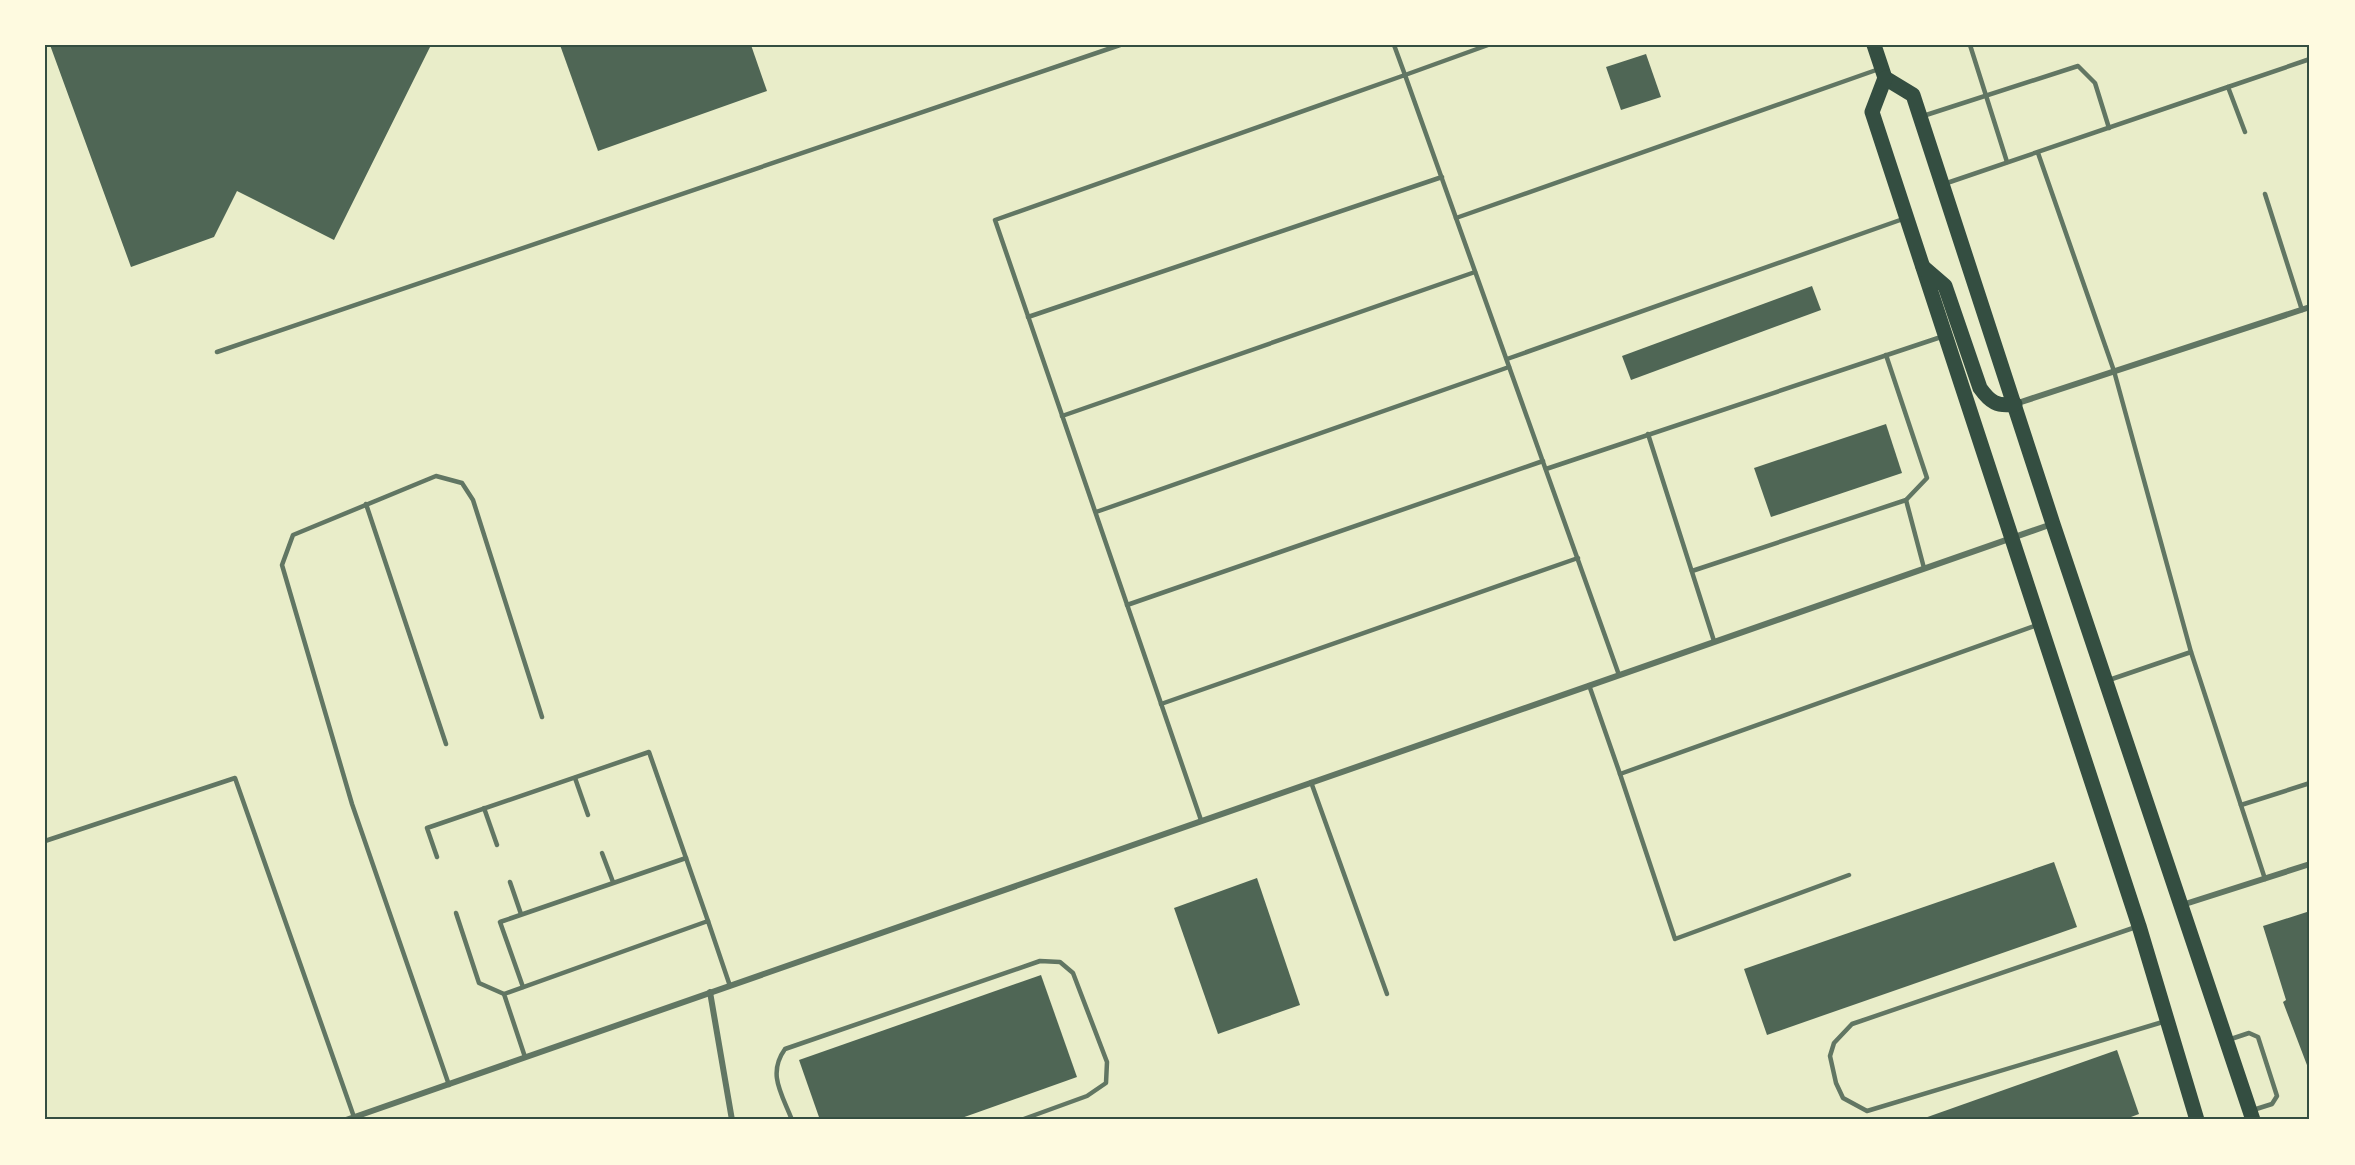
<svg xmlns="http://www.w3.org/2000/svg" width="2355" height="1165" font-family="Merriweather,serif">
<rect width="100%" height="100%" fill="#e9edc9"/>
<g fill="#4f6655">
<polygon points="50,45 431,45 334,240 237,191 214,237 131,267"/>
<polygon points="560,45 751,45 767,91 598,151"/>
<polygon points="1646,54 1661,97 1621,110 1606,67"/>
<polygon points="1812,286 1821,310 1631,380 1622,356"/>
<polygon points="1886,424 1902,473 1771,517 1754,468"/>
<polygon points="2054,862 2077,927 1767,1035 1744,969"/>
<polygon points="1257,878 1300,1005 1218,1034 1174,908"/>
<polygon points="2310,911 2310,1073 2283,1002 2286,1000 2263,926"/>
<polygon points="1041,975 1077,1077 956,1120 820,1120 799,1060"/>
<polygon points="2117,1050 2139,1114 2123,1120 1919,1120"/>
</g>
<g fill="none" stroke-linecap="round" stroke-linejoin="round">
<g stroke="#617663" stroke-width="4.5">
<polyline points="1394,45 1405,75 1488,45"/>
<polyline points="1970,45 2007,162"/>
<polyline points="2228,87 2310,59"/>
<polyline points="1923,116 2078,66 2095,83 2109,128"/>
<polyline points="2038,153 2114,371 2191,652 2265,879"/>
<polyline points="1944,184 2228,87 2245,132"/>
<polyline points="2265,194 2302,310"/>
<polyline points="1456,218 1879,69"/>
<polyline points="1028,317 1442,177"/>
<polyline points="217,352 1120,45"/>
<polyline points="1507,359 1903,219"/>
<polyline points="1062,416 1475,272"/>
<polyline points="1648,434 1714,641"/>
<polyline points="1546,469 1941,337"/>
<polyline points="1906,500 1924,568"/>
<polyline points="366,504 446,744"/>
<polyline points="1096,512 1509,367"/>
<polyline points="1692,571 1906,500 1927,478 1886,355"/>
<polyline points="1127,605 1543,461"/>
<polyline points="2109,680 2191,652"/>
<polyline points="1589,685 1620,774 2037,625"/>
<polyline points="1161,704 1578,558"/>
<polyline points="1620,774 1675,939 1849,875"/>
<polyline points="575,778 588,815"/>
<polyline points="1311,782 1387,994"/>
<polyline points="2241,805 2310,783"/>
<polyline points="484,808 497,845"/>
<polyline points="1201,820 995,220 1405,75 1619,675"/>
<polyline points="45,841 235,778 354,1117"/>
<polyline points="602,853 613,882"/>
<polyline points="437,857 427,828 649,752 686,858"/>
<polyline points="510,882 521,914"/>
<polyline points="456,913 479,983 504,994"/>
<polyline points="2136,927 1852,1024 1834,1043 1830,1056 1836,1083 1843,1098 1867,1111 2166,1021"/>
<polyline points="523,987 500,922 686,858 708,921"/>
<polyline points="2228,1040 2249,1033 2258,1037 2277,1096 2272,1104 2253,1110"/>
<polyline points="525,1057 504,994 708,921 730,986"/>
<polyline points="449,1085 352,804 282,565 293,535 436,476 462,483 473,500 542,717"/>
<path d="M792,1120C782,1094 767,1074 785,1049L1040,961L1060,962L1073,973L1107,1062L1106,1083L1087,1096L1021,1120"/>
</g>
<g stroke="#617663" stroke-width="6">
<polyline points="2015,404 2310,307"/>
<polyline points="2182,905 2310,864"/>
<polyline points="710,992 732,1120"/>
<polyline points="346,1120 2052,524"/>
</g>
<g stroke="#344e41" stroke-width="15">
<polyline points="1874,45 1885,78 1913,95 2053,524 2253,1120"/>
<polyline points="1885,78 1872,112 2139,926 2197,1120"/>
<path d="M1923,267L1945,286L1980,388C1990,402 1997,407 2015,404"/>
</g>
</g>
<rect width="2355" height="1165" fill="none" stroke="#fefae0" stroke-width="93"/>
<rect x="46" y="46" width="2262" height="1072" fill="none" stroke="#344e41" stroke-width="2"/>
</svg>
